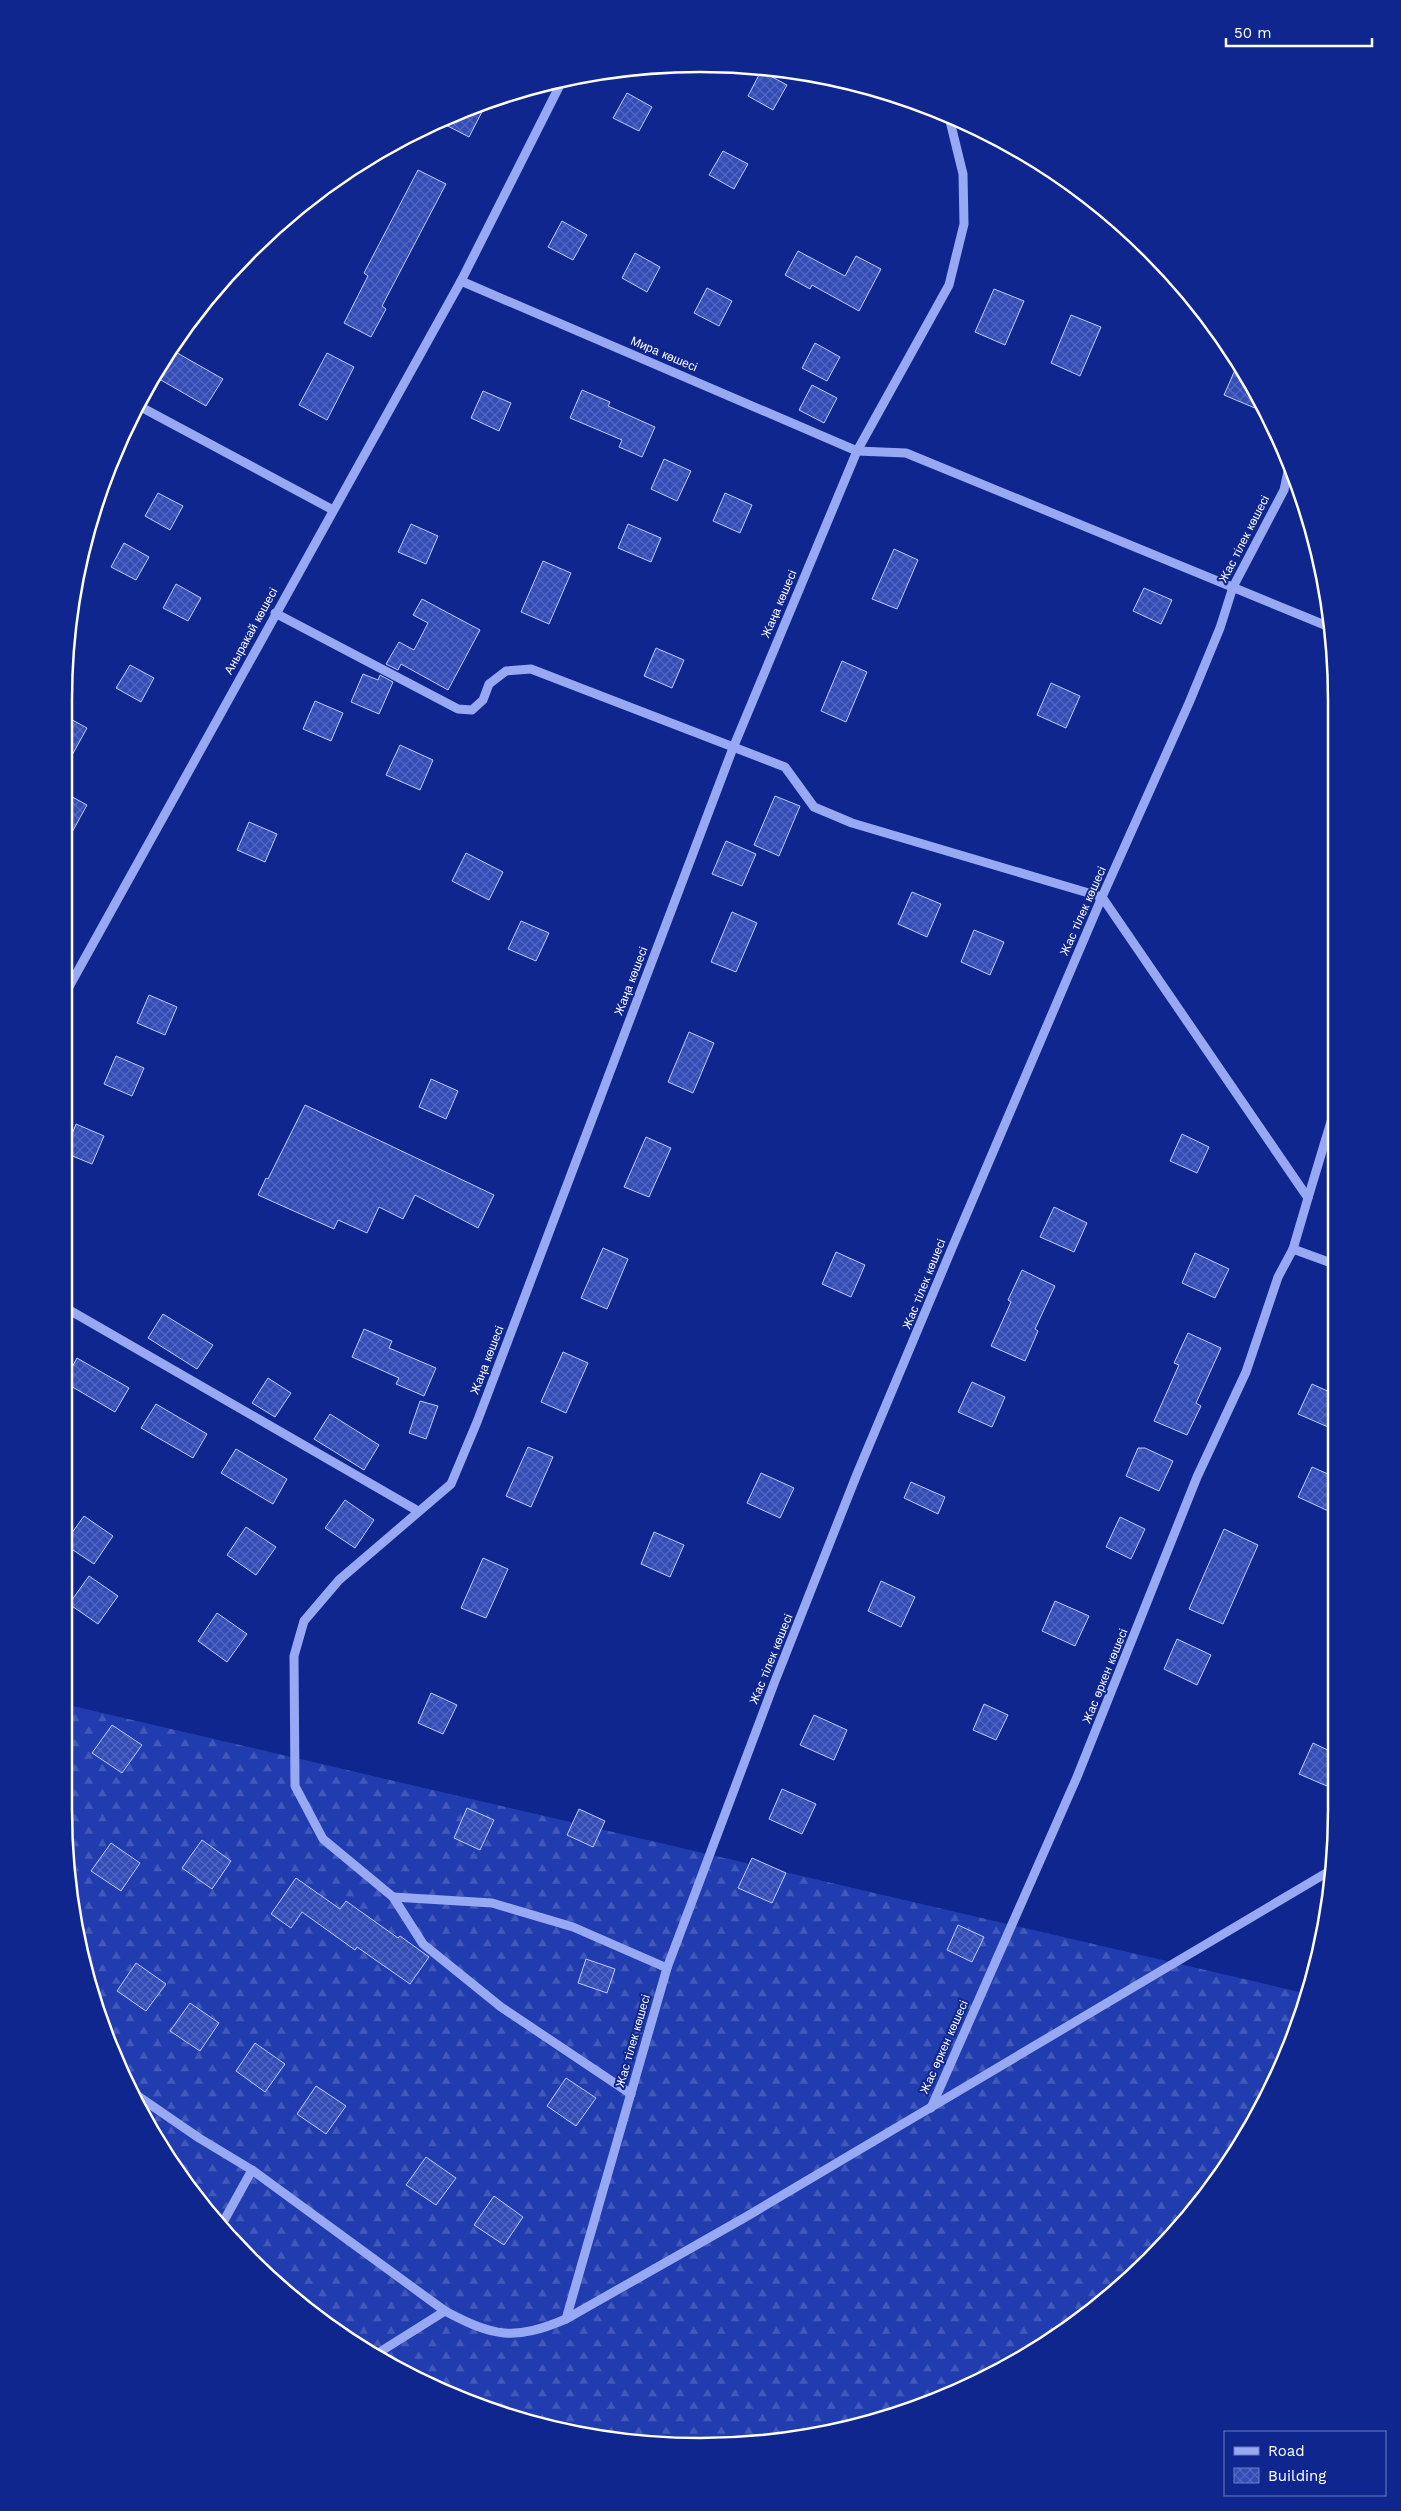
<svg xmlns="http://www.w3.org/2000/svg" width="1401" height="2511" font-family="'Work Sans',sans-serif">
<defs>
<pattern id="forest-firs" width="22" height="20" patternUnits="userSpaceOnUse" patternTransform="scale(1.25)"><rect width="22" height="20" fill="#213cae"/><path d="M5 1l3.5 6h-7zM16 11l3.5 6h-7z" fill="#4259ba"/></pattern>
<pattern id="building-cross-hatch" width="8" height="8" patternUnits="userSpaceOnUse" patternTransform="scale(1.25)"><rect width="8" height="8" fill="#334cb6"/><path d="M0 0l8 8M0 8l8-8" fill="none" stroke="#5267c1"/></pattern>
</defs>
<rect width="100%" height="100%" fill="#0f268e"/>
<polygon fill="url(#forest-firs)" points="64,1704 1308,1994 1252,2129 1205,2198 1121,2289 1054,2340 944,2399 865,2426 742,2446 659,2446 536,2426 457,2399 347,2340 280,2289 196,2198 149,2129 98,2015 76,1934 64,1811"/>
<g fill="url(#building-cross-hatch)" stroke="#bfcbfe">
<polygon points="761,71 787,85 773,110 748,96"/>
<polygon points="627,93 652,107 639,131 613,118"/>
<polygon points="486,104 469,137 440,122"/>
<polygon points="723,151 748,164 734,189 709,175"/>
<polygon points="418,170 446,184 382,306 386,309 371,337 344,323 368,276 364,273"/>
<polygon points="562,221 587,235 573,260 548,247"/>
<polygon points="798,251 845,276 856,256 881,269 859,311 812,285 810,289 785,275"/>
<polygon points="635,253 660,267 647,292 622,278"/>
<polygon points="707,288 732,301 719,326 694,313"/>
<polygon points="994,289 1024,301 1005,345 975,332"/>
<polygon points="1071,315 1101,327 1080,376 1051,363"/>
<polygon points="815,343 840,357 827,381 802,368"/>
<polygon points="172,350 223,379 206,406 154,376"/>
<polygon points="327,353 354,367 327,420 299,405"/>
<polygon points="1238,363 1247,382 1262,411 1224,395"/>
<polygon points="812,385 837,398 824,423 799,410"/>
<polygon points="582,390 610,402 608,406 655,427 642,457 619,447 622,440 570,418"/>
<polygon points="483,391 511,403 499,431 471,418"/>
<polygon points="664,459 691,471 677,501 651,489"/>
<polygon points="158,493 183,506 170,530 145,516"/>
<polygon points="725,493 752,505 740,533 713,521"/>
<polygon points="411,524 438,536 426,564 398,552"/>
<polygon points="628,524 661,538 651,562 618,548"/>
<polygon points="124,543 149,557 136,580 111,567"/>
<polygon points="894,549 918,560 897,609 872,599"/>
<polygon points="543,561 571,573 549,624 521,612"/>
<polygon points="176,584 201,598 188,621 163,608"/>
<polygon points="1144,588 1172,600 1161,624 1133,611"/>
<polygon points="422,599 480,630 448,690 401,664 398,670 386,664 399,642 414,650 428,623 413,615"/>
<polygon points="656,648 684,660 672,688 644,676"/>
<polygon points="842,661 867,672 846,722 821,711"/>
<polygon points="130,665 154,678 141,702 116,688"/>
<polygon points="363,674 378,680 380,675 393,682 379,714 351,702"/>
<polygon points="1051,683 1080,696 1066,728 1037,715"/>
<polygon points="315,701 343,713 331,741 303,729"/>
<polygon points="65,716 87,728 65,768"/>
<polygon points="400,745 433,760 420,790 386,775"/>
<polygon points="65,793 87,805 65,845"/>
<polygon points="775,796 800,806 779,856 754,845"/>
<polygon points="249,822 277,834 265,862 237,850"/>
<polygon points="726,841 756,854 742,886 712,874"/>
<polygon points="466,853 503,872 489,900 452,881"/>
<polygon points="912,892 941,904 927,937 898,924"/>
<polygon points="732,912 757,923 736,972 711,962"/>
<polygon points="521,921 549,933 536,961 508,949"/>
<polygon points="974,930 1004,942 990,975 961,962"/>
<polygon points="149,995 177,1007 165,1035 137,1023"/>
<polygon points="689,1032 714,1043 693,1093 668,1082"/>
<polygon points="116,1056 144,1068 132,1096 104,1084"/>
<polygon points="431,1079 458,1091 446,1119 419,1107"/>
<polygon points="305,1105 494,1195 478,1228 415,1195 403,1219 379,1207 367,1233 338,1220 334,1229 258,1195 266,1178 268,1179"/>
<polygon points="76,1124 104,1136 92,1164 65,1153"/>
<polygon points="1182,1134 1209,1147 1197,1173 1170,1161"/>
<polygon points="646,1137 671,1148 649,1197 624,1187"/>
<polygon points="1054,1207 1087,1223 1074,1252 1040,1237"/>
<polygon points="603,1248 628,1259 607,1309 581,1298"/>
<polygon points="836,1252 865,1265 851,1297 822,1284"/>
<polygon points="1195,1253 1229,1269 1215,1298 1182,1283"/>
<polygon points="1022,1270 1055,1286 1035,1329 1038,1331 1025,1361 991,1346 1011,1302 1008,1300"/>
<polygon points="163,1314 213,1345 197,1369 148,1338"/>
<polygon points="364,1329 392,1341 389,1348 436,1368 424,1396 396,1384 399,1378 352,1357"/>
<polygon points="1188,1333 1221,1348 1196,1403 1201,1406 1187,1435 1154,1421 1179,1365 1174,1363"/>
<polygon points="563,1352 588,1363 566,1413 541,1402"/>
<polygon points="77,1358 129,1388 115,1412 64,1382"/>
<polygon points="268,1378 291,1393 275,1417 252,1403"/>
<polygon points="972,1382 1005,1397 992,1427 958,1412"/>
<polygon points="1312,1384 1334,1394 1335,1430 1298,1414"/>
<polygon points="420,1401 438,1406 426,1439 409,1433"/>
<polygon points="156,1404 207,1434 193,1458 141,1428"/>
<polygon points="330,1414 379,1445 364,1470 314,1439"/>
<polygon points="528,1447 553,1457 531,1507 506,1496"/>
<polygon points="1138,1448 1145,1448 1173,1461 1159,1491 1126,1476"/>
<polygon points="236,1449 287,1479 273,1504 221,1473"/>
<polygon points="1312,1467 1335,1477 1335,1514 1298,1497"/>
<polygon points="761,1473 794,1488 780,1518 747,1503"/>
<polygon points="911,1482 945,1497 938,1514 904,1498"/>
<polygon points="345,1500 374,1520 355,1548 325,1528"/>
<polygon points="84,1516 113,1536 94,1564 64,1544"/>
<polygon points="1120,1517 1145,1529 1131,1559 1106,1547"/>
<polygon points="246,1527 276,1547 256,1575 227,1555"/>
<polygon points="1224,1529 1258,1545 1223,1624 1189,1609"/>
<polygon points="654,1532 684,1545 670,1577 641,1564"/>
<polygon points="483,1558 508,1569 486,1618 461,1608"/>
<polygon points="89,1576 118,1596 98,1624 69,1604"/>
<polygon points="881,1581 915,1597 901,1627 868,1611"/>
<polygon points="1055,1601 1089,1616 1075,1646 1042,1631"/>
<polygon points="217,1613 247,1634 227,1662 198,1641"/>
<polygon points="1177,1639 1211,1655 1197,1685 1164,1669"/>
<polygon points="431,1693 457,1705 443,1734 418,1723"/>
<polygon points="984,1704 1008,1715 996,1740 973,1730"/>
<polygon points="814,1715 847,1730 834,1760 800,1745"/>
<polygon points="112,1725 142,1745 122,1773 92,1753"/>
<polygon points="1313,1743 1336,1754 1336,1790 1299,1774"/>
<polygon points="782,1789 816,1804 802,1834 769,1819"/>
<polygon points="467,1808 494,1820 480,1850 454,1838"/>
<polygon points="579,1809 605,1821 593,1847 567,1835"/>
<polygon points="202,1840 231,1861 212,1889 182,1868"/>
<polygon points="111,1843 140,1863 121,1891 91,1871"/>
<polygon points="752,1858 786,1873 772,1903 738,1888"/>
<polygon points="296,1878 340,1909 346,1901 398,1938 400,1936 429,1957 410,1984 357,1947 355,1950 302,1912 291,1928 271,1914"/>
<polygon points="958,1925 984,1937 972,1962 947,1950"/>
<polygon points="586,1959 615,1969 607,1993 578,1983"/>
<polygon points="136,1963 166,1984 146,2011 117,1991"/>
<polygon points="190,2003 219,2023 200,2051 170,2031"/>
<polygon points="255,2043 285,2064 265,2092 236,2071"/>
<polygon points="566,2078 596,2098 576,2126 547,2106"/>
<polygon points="316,2086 346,2106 326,2134 297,2114"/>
<polygon points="426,2157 456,2178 436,2205 406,2185"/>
<polygon points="494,2196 523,2217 504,2245 474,2225"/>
</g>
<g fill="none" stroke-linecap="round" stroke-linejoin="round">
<g stroke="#97a9f3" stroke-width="9">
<polyline points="461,281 857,451 906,453 1332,628"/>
<polyline points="139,406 333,510"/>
<polyline points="275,613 458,709 472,710 483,700 489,684 506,671 531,669 785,767 814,807 852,823 1102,897 1308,1198 1293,1249 1334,1264"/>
<polyline points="65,994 461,281 562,81"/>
<polyline points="1308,1198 1333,1115"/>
<polyline points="64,1307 418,1511"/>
<polyline points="393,1897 492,1903 573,1927 667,1968"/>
<path d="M132,2092L199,2138L252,2170L445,2311C494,2337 514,2341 566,2319L744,2218L1333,1869"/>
<polyline points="631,2094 501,2007 423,1944 393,1897 323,1839 295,1786 294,1656 304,1621 339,1580 451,1484 477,1422 733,748 857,451 949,285 964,224 963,174 949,117"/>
<polyline points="931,2108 1077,1777 1197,1477 1246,1372 1278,1277 1293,1249"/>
<polyline points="221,2226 252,2170"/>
<polyline points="566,2319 667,1968 775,1681 857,1474 952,1248 1102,897 1189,703 1220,628 1233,587 1284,490 1289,467"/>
<polyline points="375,2355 445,2311"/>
</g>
</g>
<g text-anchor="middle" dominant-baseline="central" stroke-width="4" stroke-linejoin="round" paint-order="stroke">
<g font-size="12" fill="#fff" stroke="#0f268e">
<text transform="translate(664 354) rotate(23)">Мира көшесі</text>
<text transform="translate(1244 539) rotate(-63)">Жас тілек көшесі</text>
<text transform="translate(779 604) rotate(-67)">Жаңа көшесі</text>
<text transform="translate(251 631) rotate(-61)">Аныракай көшесі</text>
<text transform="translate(1083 911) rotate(-66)">Жас тілек көшесі</text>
<text transform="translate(631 981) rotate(-69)">Жаңа көшесі</text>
<text transform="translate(924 1284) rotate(-68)">Жас тілек көшесі</text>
<text transform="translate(487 1360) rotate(-69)">Жаңа көшесі</text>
<text transform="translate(771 1659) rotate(-68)">Жас тілек көшесі</text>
<text transform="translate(1105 1676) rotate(-68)">Жас өркен көшесі</text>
<text transform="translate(633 2041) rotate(-74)">Жас тілек көшесі</text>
<text transform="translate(944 2047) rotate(-66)">Жас өркен көшесі</text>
</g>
</g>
<path d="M0 0H1401V2511H0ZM700 72H700A628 628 0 0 1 1328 700V1810A628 628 0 0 1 700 2438H700A628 628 0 0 1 72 1810V700A628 628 0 0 1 700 72Z" fill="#0f268e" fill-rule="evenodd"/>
<path fill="none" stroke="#fff" stroke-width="2.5" d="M700 72H700A628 628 0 0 1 1328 700V1810A628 628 0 0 1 700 2438H700A628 628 0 0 1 72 1810V700A628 628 0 0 1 700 72Z"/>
<rect x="1224" y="2431" width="162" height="65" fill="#0f268e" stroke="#6f7dbb"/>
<rect x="1234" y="2447" width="25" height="8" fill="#97a9f3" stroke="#6f7dbb"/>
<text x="1268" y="2456" font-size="15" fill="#ffffff">Road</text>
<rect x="1234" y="2468" width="25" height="15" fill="url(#building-cross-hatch)" stroke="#6f7dbb"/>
<text x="1268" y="2481" font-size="15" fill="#ffffff">Building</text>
<path d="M1226 38v8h146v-8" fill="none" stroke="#ffffff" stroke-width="2.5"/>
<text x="1234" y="38" font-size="15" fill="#ffffff" stroke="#0f268e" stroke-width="4" paint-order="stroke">50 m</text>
</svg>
